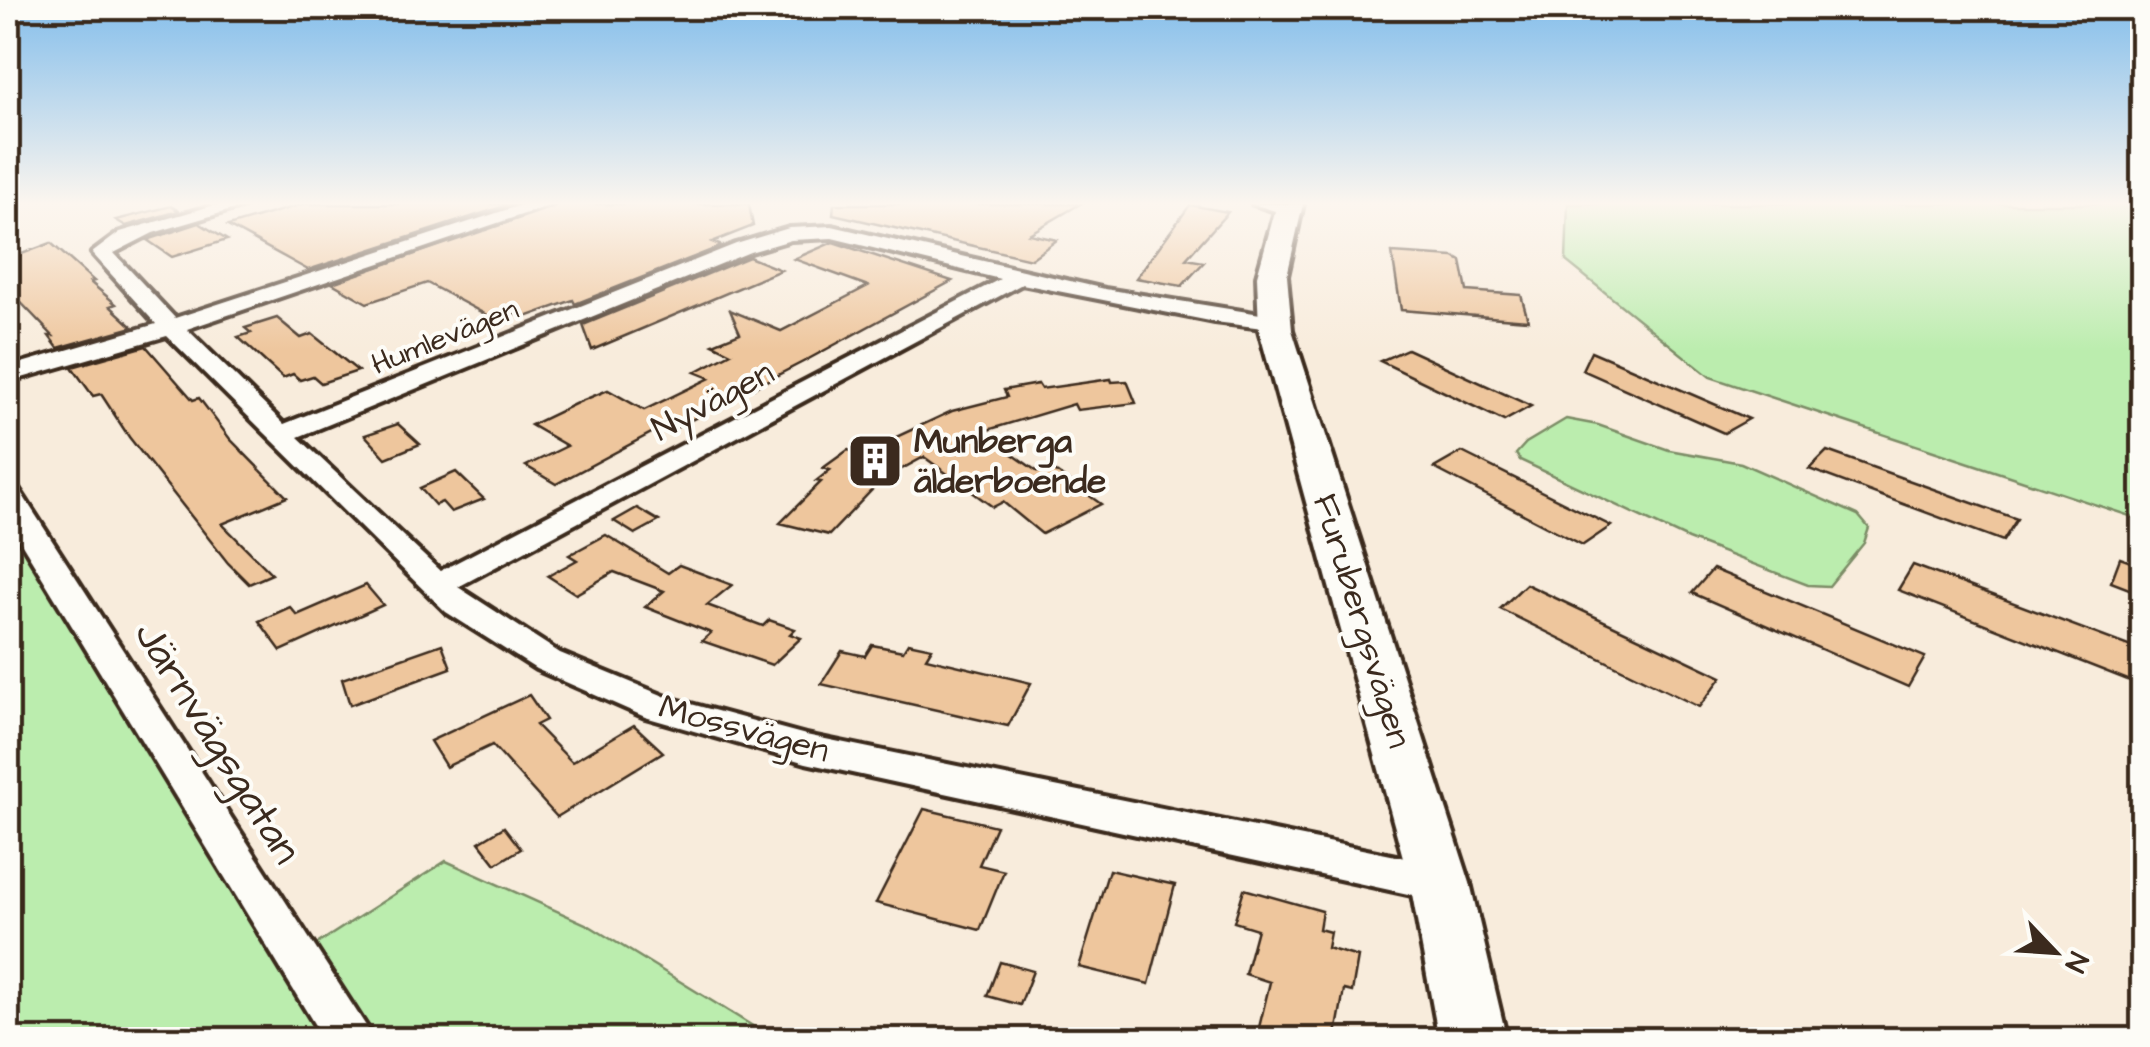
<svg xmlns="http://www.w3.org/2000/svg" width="2150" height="1047" font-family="'Architects Daughter',sans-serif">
<rect width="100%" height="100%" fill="#f8ecdc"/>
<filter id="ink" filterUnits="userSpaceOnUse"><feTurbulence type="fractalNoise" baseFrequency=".01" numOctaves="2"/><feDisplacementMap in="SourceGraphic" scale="20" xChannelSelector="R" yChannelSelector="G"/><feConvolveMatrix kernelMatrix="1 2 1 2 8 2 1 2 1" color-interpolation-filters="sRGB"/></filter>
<g filter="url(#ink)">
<g fill="#bbedae" stroke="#7b8c66" stroke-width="2.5">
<polygon points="1568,204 2142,204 2142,520 1710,377 1566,261"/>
<polygon points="1566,419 1598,425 1669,450 1741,463 1858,515 1869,528 1864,543 1829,586 1808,585 1688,539 1520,460 1516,454 1526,443"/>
<polygon points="8,484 295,958 446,861 588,925 756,1028 788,1039 8,1039"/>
</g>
<g fill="#eec69d" stroke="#3b2a1e" stroke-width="2.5">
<polygon points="303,204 511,204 308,270 228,226"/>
<polygon points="557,204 749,204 753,226 712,242 722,246 575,304 573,300 523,318 515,314 498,321 427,283 367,303 332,283"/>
<polygon points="834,204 1080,204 1029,234 1057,240 1031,259 833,214"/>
<polygon points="1190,205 1228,212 1186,259 1204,262 1182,286 1136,278"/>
<polygon points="171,206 179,211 126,226 116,220"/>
<polygon points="199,223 227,240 172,257 147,240"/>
<polygon points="833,242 952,281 803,362 666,433 659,429 556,484 526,466 567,446 531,425 579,402 608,390 644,410 710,378 695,372 731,353 713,344 740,333 730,310 781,331 868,286 794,259"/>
<polygon points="51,243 94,281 90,282 116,304 110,306 133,327 58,348 49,336 53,336 8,289 8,259"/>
<polygon points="1392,253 1454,257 1461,261 1467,291 1521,295 1528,320 1401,310"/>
<polygon points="749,257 781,270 592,350 583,325"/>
<polygon points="277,318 301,338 312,334 358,371 321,383 313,376 300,380 293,374 283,378 238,337 251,333 245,328"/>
<polygon points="146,346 193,400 199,398 230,439 287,497 222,524 272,574 249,584 228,563 129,437 101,394 93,396 72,367"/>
<polygon points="1407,349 1446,367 1531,406 1504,421 1380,361"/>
<polygon points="1591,351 1749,419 1724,433 1582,370"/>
<polygon points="1111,379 1112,382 1127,381 1136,403 1077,410 1074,404 981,432 1038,472 1049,467 1101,504 1042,534 1003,502 993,507 924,457 896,472 891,470 829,535 780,523 821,482 816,481 830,470 823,468 848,450 860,454 952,411 1007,397 1004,390 1038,384 1041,389"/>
<polygon points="398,424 420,444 386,458 365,435"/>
<polygon points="1827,451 2017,519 2003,541 1809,469"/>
<polygon points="1462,452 1611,526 1583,545 1434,468"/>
<polygon points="456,472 484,499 451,512 442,502 435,505 420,488"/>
<polygon points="637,508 659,521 635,534 614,521"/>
<polygon points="606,535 668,573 679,565 732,585 707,605 763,626 769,620 795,629 790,634 801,638 772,665 702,641 711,633 645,607 664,591 614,572 576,594 548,576 577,560 569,555"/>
<polygon points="2120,558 2142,566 2142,594 2111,582"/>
<polygon points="1913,565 2142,651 2133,682 1898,590"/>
<polygon points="1713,569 1925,657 1908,687 1692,593"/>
<polygon points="1526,584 1722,677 1699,707 1500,609"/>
<polygon points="366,585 383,605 281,651 259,621 290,607 297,615"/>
<polygon points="908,643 932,648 926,658 1031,683 1008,726 821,684 842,651 865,656 872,645 903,651"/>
<polygon points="442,644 451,668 350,705 342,679"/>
<polygon points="529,695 546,720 536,725 572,762 634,725 663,752 557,817 492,745 446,767 430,741"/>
<polygon points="924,809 996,826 979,865 1004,871 980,930 876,903"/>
<polygon points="504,827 521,849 496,864 479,842"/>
<polygon points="1109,870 1175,885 1149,984 1079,967"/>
<polygon points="1244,889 1322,911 1319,929 1330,932 1327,948 1358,957 1352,992 1344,990 1335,1040 1256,1040 1270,982 1245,974 1257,929 1234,922"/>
<polygon points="1000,962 1033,971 1020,1005 987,996"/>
</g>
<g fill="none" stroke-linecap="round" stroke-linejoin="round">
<g stroke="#3b2a1e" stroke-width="8">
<g id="street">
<path d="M218,204H251L153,233L114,253L175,318L524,204H553L187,329L284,424L736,244L789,228L832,226L1105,289L1279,317L1283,322L1271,329L1215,322L1022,284L458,587L560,653L669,698L806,735L1440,865L1455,871L1461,883L1455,895L1440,901L806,763L645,717L536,669L446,612L167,336L8,382V367L156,324L92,253L120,232ZM832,238L1000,279L440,571L298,437L750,252L791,240Z"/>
<polygon points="1253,204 1292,204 1298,209 1288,215"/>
<polygon points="8,485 18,488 22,494 375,1040 324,1040 8,521"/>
</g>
</g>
<g stroke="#3b2a1e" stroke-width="8">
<polygon id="secondary" points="1277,204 1303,204 1287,276 1292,330 1470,883 1507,1040 1439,1040 1410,883 1259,330 1257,276"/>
</g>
<use href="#street" fill="#fdfcf7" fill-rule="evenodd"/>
<use href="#secondary" fill="#fdfcf7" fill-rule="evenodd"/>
</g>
</g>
<linearGradient id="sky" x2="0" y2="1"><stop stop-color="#84beeb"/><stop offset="0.58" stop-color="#fcf6ef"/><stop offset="1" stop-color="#fcf6ef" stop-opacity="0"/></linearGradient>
<rect width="2150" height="351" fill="url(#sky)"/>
<defs>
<g id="building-square" transform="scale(2.875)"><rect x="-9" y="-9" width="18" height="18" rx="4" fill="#3b2a1e" stroke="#fdfcf7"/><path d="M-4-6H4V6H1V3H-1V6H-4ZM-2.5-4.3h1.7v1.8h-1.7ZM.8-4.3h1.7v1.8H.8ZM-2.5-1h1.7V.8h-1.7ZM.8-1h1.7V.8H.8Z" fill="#fff"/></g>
</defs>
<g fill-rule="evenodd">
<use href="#building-square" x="875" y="461"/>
</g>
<g text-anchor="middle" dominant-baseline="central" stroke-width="8" stroke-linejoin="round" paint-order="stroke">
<g font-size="30" fill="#3b2a1e" stroke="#fdfcf7">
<text transform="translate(445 337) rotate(-22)">Humlevägen</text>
</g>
<g font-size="35" fill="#3b2a1e" stroke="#fdfcf7">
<text transform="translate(713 401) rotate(-28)">Nyvägen</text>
<text transform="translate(1362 621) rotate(73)">Furubergsvägen</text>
<text transform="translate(744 729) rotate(15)">Mossvägen</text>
</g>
<g font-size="35" font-weight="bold" fill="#3b2a1e" stroke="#fdfcf7" text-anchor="start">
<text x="914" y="441">Munberga<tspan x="914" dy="40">älderboende</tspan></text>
</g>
<g font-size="42" fill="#3b2a1e" stroke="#fdfcf7">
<text transform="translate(217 743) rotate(58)">Järnvägsgatan</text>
</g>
</g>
<rect width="2150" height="1047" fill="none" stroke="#fdfcf7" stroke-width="40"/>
<rect x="20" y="20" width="2110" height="1007" fill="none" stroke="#3b2a1e" stroke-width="4" filter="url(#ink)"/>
<g transform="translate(2055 952) rotate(115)" stroke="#fdfcf7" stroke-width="8" paint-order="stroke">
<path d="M0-8L18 38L0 25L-18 38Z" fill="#3b2a1e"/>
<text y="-15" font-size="28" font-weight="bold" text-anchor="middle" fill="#3b2a1e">N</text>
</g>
</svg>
